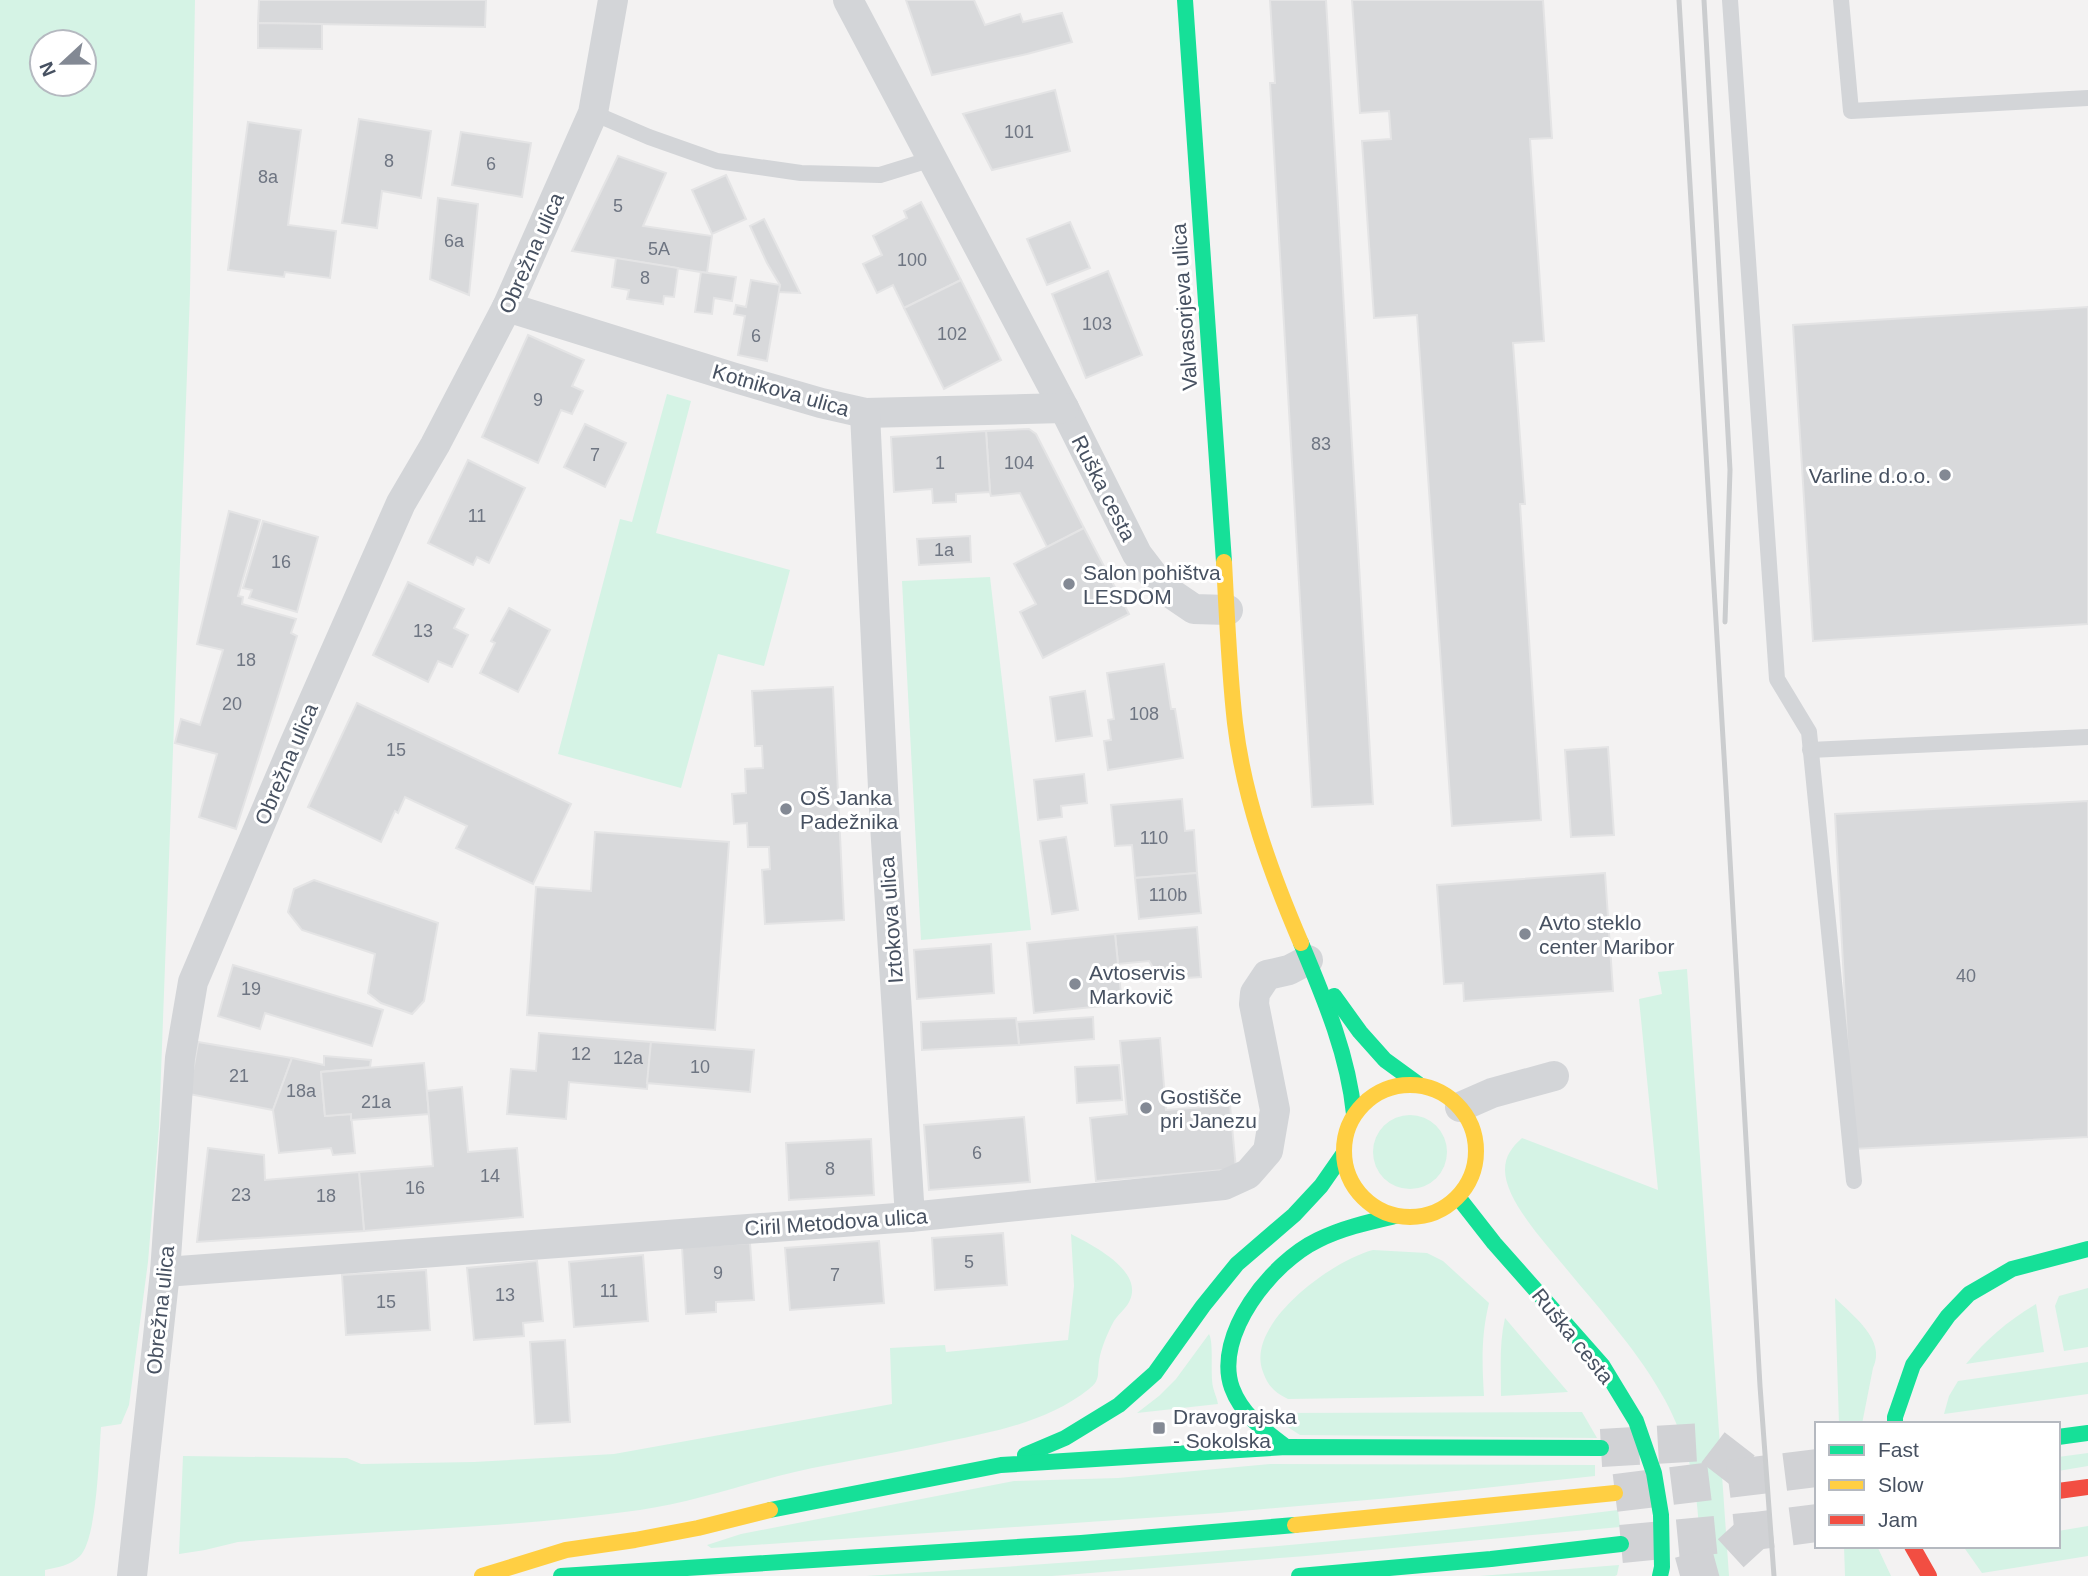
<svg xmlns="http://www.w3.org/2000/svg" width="2088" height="1576" font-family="Arial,sans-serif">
<rect width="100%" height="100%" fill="#f3f2f2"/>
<g fill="#d5f3e5" fill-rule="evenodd">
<path d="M0,0H195L190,293L159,1127L148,1262L129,1405L121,1424L101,1427C99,1454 97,1539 80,1556C70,1566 57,1567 45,1570V1576H0ZM42,42H84V84H42Z"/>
<polygon points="667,394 691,401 656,533 790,570 764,666 718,654 681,788 558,754 620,519 632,522"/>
<polygon points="990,577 1031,930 921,940 902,581"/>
<path d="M1687,969L1729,1576H1696C1705,1519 1693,1451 1665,1400C1640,1354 1603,1313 1569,1272C1550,1248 1505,1202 1505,1170C1505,1156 1512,1147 1522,1138L1658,1190L1639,999L1662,994L1658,972Z"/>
<circle cx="1410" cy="1152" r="37"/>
<path d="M1071,1234C1092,1245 1143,1270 1130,1300C1127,1308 1119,1313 1114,1321C1108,1332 1101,1348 1099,1361C1097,1374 1101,1380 1089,1389C1049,1421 997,1431 949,1441C909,1450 868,1457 828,1465C764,1476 704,1501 640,1510C507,1529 372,1530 238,1542L205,1550L179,1554L183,1456L347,1458L361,1464L474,1462L614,1454L892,1404L890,1348L945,1345L946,1352L1068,1340L1074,1286Z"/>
<path d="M1373,1250L1427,1253L1443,1261L1489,1303C1481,1336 1482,1363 1484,1396L1288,1399C1275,1393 1268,1386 1263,1372C1244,1324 1333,1260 1373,1250Z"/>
<polygon points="2088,1288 2088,1347 2064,1351 2055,1306 2059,1296"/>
<path d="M1835,1298C1852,1315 1887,1340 1873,1368L1862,1424H1839Z"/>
<path d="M2036,1304L2044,1352L1966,1364C1986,1339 2009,1320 2036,1304Z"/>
<path d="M1505,1318L1568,1392L1501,1396C1501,1370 1499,1344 1505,1318Z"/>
<path d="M1209,1334C1214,1343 1210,1373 1213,1387C1214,1392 1217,1398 1218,1404L1137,1413L1159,1396L1176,1379Z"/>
<polygon points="2088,1362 2088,1394 1944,1414 1949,1396 1958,1381"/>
<polygon points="1582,1412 1597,1438 1300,1435 1266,1413"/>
<polygon points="2088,1453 2088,1466 2058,1471 2058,1457"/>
<polygon points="1270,1464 1595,1465 1595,1476 1390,1498 1219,1513 711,1548 707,1545 741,1534 1014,1481 1118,1478"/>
<path d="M1618,1510L1620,1527L1306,1556L1052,1576H866C1117,1560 1368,1542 1618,1510Z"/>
<polygon points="2088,1526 2088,1556 1982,1573 1963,1546 2058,1546 2058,1531"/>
<polygon points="1844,1546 1877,1546 1891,1576 1845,1576"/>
<polygon points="1619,1565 1617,1575 1615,1576 1480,1576"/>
</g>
<g fill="#d8d9db" stroke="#e4e4e5" stroke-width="2">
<polygon points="259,0 486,0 485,27 258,23"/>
<polygon points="906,0 974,0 985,25 1020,14 1023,22 1062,13 1072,42 1027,54 932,75"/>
<polygon points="1270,0 1326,0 1373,804 1312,807 1270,83 1275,83"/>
<polygon points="1352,0 1543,0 1552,138 1530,139 1544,341 1513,343 1525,504 1520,504 1541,820 1452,826 1417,315 1374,318 1362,141 1391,139 1389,111 1360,113"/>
<polygon points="258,23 322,24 322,49 258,48"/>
<polygon points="1055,90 1070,151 992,170 963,114"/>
<polygon points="359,119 431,131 421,198 382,191 377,228 342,223"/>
<polygon points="248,122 301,130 288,225 336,231 330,278 285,272 284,277 228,270"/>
<polygon points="461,132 531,143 522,197 452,185"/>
<polygon points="618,156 666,173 643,226 712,236 707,273 572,251"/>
<polygon points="726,175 746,219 712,234 692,190"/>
<polygon points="438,198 478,204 469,295 430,279"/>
<polygon points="921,202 961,280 904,308 893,285 877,293 863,264 882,255 873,236 907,218 904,211"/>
<polygon points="764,219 800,293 778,292 780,285 767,263 750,226"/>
<polygon points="1070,222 1090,268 1047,285 1027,239"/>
<polygon points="616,258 678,268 674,297 664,296 663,304 627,299 629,290 612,287"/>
<polygon points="1108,271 1142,355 1086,378 1052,294"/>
<polygon points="701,272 736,277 732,301 714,298 712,314 695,312"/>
<polygon points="751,280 780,285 767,361 738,355 745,316 734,314 736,305 746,307"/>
<polygon points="961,280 1001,360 944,389 904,308"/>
<polygon points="2088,307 2088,624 1813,641 1793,325"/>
<polygon points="528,335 584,360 572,386 583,391 572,414 561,410 538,463 482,437"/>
<polygon points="585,424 626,443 605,487 564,467"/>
<polygon points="1029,429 1036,434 1084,528 1047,547 1020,493 991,496 990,492 986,431"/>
<polygon points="986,431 990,492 956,494 956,502 933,503 932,489 894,492 891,437"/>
<polygon points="468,460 525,488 489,563 477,557 473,565 428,543"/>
<polygon points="229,511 260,520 238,596 243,597 242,604 296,619 291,633 297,636 236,829 199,817 217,754 175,743 181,719 200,725 223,650 197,644"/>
<polygon points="263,521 318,537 297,612 249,598 252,590 243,588"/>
<polygon points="1084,528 1129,614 1043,658 1020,612 1036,604 1014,564"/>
<polygon points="970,536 971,562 919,565 917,539"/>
<polygon points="408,582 464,609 454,628 468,635 452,667 438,661 428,682 373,655"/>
<polygon points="509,608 550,630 518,692 480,673 495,643 491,641"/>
<polygon points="1164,664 1171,709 1175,709 1183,758 1108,770 1104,741 1111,740 1108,720 1114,719 1107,673"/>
<polygon points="833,687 844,920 765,924 762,870 770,869 769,847 748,847 747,823 734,824 732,794 746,793 745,769 763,768 762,746 755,746 752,691"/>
<polygon points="1085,691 1092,736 1056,741 1050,697"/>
<polygon points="357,703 571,804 533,884 456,848 467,826 405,797 398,813 395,811 381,842 308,807"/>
<polygon points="1608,747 1614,835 1571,837 1565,750"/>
<polygon points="1084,774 1087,803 1061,806 1062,817 1038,820 1034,780"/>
<polygon points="1182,799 1185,831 1194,830 1197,873 1135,878 1132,845 1115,846 1111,805"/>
<polygon points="2088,801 2088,1137 1853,1149 1835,814"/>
<polygon points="595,832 729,842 715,1030 527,1015 536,887 591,891"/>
<polygon points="1066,837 1078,910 1052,914 1040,841"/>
<polygon points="1197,873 1201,913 1139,919 1135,878"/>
<polygon points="1605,873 1613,991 1464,1001 1463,983 1444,984 1437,885"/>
<polygon points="314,880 438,923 424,1001 412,1014 381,1003 368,993 375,954 302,930 288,912 294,889"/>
<polygon points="1197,927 1201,977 1171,979 1156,972 1149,961 1118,964 1115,934"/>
<polygon points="1115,934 1122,1004 1034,1013 1027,943"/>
<polygon points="991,944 994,993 917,999 914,950"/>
<polygon points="233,965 383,1010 372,1046 265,1013 260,1029 218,1016"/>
<polygon points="1093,1017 1094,1039 1019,1045 1017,1022"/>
<polygon points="1016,1018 1019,1045 922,1050 921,1022"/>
<polygon points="539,1033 651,1042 647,1089 569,1082 566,1119 507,1114 511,1069 536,1071"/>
<polygon points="1160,1038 1166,1110 1230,1105 1236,1169 1096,1181 1090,1118 1127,1114 1120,1041"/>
<polygon points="198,1042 292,1058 273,1110 189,1094"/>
<polygon points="651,1042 754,1050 750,1092 647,1083"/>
<polygon points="324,1056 371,1060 370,1067 321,1072 325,1116 351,1114 355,1153 333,1155 331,1148 279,1153 273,1110 292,1058 324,1065"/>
<polygon points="424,1063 429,1114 351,1120 351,1114 325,1116 321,1072"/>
<polygon points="1119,1065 1122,1100 1077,1103 1075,1067"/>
<polygon points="462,1087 468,1152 517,1148 523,1217 364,1231 359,1172 433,1166 427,1091"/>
<polygon points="1024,1117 1030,1182 929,1190 924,1125"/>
<polygon points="871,1139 874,1195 789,1200 786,1143"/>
<polygon points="208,1148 264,1155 265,1180 359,1172 364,1231 197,1242"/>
<polygon points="1003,1233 1007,1285 935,1290 932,1238"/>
<polygon points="879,1241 884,1303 790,1310 785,1248"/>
<polygon points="750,1243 754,1300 716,1302 716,1312 686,1314 682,1247"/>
<polygon points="643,1255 648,1321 574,1327 569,1262"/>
<polygon points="537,1261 543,1321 523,1323 524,1336 474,1340 467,1268"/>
<polygon points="426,1270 430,1330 346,1335 342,1275"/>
<polygon points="565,1340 570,1422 535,1424 530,1342"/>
</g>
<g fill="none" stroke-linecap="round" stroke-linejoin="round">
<g stroke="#d1d2d5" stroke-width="38" stroke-dasharray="38 19" stroke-linecap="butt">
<polyline points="1601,1448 1706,1442 1750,1476"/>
<polyline points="1615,1493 1817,1468"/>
<polyline points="1621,1544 1755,1531 1817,1523"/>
<polyline points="1680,1576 1717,1566 1755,1531"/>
</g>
<g stroke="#d3d5d8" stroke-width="16">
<polyline points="1730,0 1777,679 1809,732 1854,1181"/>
<polyline points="1841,0 1851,111 2088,98"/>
<polyline points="593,113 649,137 717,161 801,173 880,175 932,159"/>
<polyline points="1810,750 2088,737"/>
</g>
<g stroke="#d3d5d8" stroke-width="30">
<polyline points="848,0 1064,408 1137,554 1163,588 1194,609 1228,610"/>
<polyline points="507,307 732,377 821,403 865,413 1064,408"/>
<polyline points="865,413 884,809 910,1217"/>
<polyline points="1460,1107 1492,1093 1554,1076"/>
<polyline points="165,1272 910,1217 1224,1185 1248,1174 1268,1151 1275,1110 1254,1004 1255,993 1267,975 1289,970 1308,960"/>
<polyline points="132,1576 165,1272 180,1058 193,982 294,745 401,503 435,445 507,307 593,113 613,0"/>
</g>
<g stroke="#16e098" stroke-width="16">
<polyline points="1185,0 1224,562"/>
<path d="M1301,943C1324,998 1348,1054 1354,1114"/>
<polyline points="1334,996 1360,1032 1385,1060 1418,1084"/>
<polyline points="1458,1197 1494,1243 1602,1365 1636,1421 1654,1473 1661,1515 1662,1567 1660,1576"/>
<polyline points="1895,1424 1895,1417 1913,1365 1948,1316 1969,1294 2012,1269 2088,1249"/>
<polyline points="2058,1437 2088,1433"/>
<path d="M1286,1447C1264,1430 1242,1415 1232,1388C1213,1335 1272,1262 1318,1240C1342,1228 1369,1222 1395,1216"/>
<polyline points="1025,1455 1065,1438 1119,1405 1155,1373 1203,1306 1237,1264 1294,1215 1321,1186 1344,1153"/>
<polyline points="770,1510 1001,1465 1286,1447 1601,1448"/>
<polyline points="561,1576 1081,1543 1295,1525"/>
<polyline points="1299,1576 1491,1559 1621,1544"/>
</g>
<g stroke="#ffcf43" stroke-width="16">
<path d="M1224,562C1227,616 1229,670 1235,723C1244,799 1271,873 1301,943"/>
<circle cx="1410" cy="1151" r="66"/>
<polyline points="1295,1525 1615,1493"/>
<polyline points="482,1576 566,1550 635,1540 698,1528 770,1510"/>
</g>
<g stroke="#f24e42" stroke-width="16">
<polyline points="2058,1491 2088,1487"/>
<polyline points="1912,1546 1929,1576"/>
</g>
<g stroke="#cbcdcf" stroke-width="5">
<polyline points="1679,0 1726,789 1760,1386 1774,1576"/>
<polyline points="1704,0 1730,470 1725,622"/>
</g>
</g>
<g fill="#838994" stroke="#fff" stroke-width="2.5">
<circle cx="1945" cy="475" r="7"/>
<circle cx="1069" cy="584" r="7"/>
<circle cx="786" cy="809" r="7"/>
<circle cx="1525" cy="934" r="7"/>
<circle cx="1075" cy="984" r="7"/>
<circle cx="1146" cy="1108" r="7"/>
<rect x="1152" y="1421" width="14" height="14" rx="3.5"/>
</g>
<g text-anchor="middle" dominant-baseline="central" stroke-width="6" stroke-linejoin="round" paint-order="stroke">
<g font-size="18" fill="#6e7582">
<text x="1019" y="132">101</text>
<text x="389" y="161">8</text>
<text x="491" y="164">6</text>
<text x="268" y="177">8a</text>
<text x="618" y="206">5</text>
<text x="454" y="241">6a</text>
<text x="659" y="249">5A</text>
<text x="912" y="260">100</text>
<text x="645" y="278">8</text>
<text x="1097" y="324">103</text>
<text x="952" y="334">102</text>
<text x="756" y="336">6</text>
<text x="538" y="400">9</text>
<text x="1321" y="444">83</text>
<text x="595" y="455">7</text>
<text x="940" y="463">1</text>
<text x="1019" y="463">104</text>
<text x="477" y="516">11</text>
<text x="944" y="550">1a</text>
<text x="281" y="562">16</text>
<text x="423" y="631">13</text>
<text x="246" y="660">18</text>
<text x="232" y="704">20</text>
<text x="1144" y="714">108</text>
<text x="396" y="750">15</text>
<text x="1154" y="838">110</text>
<text x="1168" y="895">110b</text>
<text x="1966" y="976">40</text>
<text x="251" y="989">19</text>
<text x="581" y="1054">12</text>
<text x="628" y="1058">12a</text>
<text x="700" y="1067">10</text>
<text x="239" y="1076">21</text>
<text x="301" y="1091">18a</text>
<text x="376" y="1102">21a</text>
<text x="977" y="1153">6</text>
<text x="830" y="1169">8</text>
<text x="490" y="1176">14</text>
<text x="415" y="1188">16</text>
<text x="241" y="1195">23</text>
<text x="326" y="1196">18</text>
<text x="969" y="1262">5</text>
<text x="718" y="1273">9</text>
<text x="835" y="1275">7</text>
<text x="609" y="1291">11</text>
<text x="505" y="1295">13</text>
<text x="386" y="1302">15</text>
</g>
<g font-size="21" fill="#475161" stroke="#fff">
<text transform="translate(531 253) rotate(-66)">Obrežna ulica</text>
<text transform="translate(1184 307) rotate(-94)">Valvasorjeva ulica</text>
<text transform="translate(781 390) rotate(16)">Kotnikova ulica</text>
<text transform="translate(1104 488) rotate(63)">Ruška cesta</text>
<text transform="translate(286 764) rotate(-67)">Obrežna ulica</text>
<text transform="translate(891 920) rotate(-94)">Iztokova ulica</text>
<text transform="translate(836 1222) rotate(-4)">Ciril Metodova ulica</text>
<text transform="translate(160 1310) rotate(-84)">Obrežna ulica</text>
<text transform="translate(1573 1336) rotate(51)">Ruška cesta</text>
</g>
<g font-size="21" fill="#475161" stroke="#fff" text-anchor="start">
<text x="1931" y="475" text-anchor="end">Varline d.o.o.</text>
<text x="1083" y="572">Salon pohištva<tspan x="1083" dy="24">LESDOM</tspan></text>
<text x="800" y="797">OŠ Janka<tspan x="800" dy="24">Padežnika</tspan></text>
<text x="1539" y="922">Avto steklo<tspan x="1539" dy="24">center Maribor</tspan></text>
<text x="1089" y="972">Avtoservis<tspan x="1089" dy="24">Markovič</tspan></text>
<text x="1160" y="1096">Gostišče<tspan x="1160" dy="24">pri Janezu</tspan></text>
<text x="1173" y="1416">Dravograjska<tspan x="1173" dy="24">- Sokolska</tspan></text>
</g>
</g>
<rect x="1815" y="1422" width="245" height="126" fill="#ffffff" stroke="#b5b9c0" stroke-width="2"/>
<rect x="1829" y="1445" width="35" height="10" fill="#16e098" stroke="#b5b9c0" stroke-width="2"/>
<text x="1878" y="1457" font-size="21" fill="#475161">Fast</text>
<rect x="1829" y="1480" width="35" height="10" fill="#ffcf43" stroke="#b5b9c0" stroke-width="2"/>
<text x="1878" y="1492" font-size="21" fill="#475161">Slow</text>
<rect x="1829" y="1515" width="35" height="10" fill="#f24e42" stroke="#b5b9c0" stroke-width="2"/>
<text x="1878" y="1527" font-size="21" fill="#475161">Jam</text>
<g transform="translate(63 63) rotate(248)"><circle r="33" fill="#ffffff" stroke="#b5b9c0" stroke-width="2"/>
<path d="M0-5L12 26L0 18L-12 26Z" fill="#838994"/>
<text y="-10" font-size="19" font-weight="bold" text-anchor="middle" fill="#475161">N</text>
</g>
</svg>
